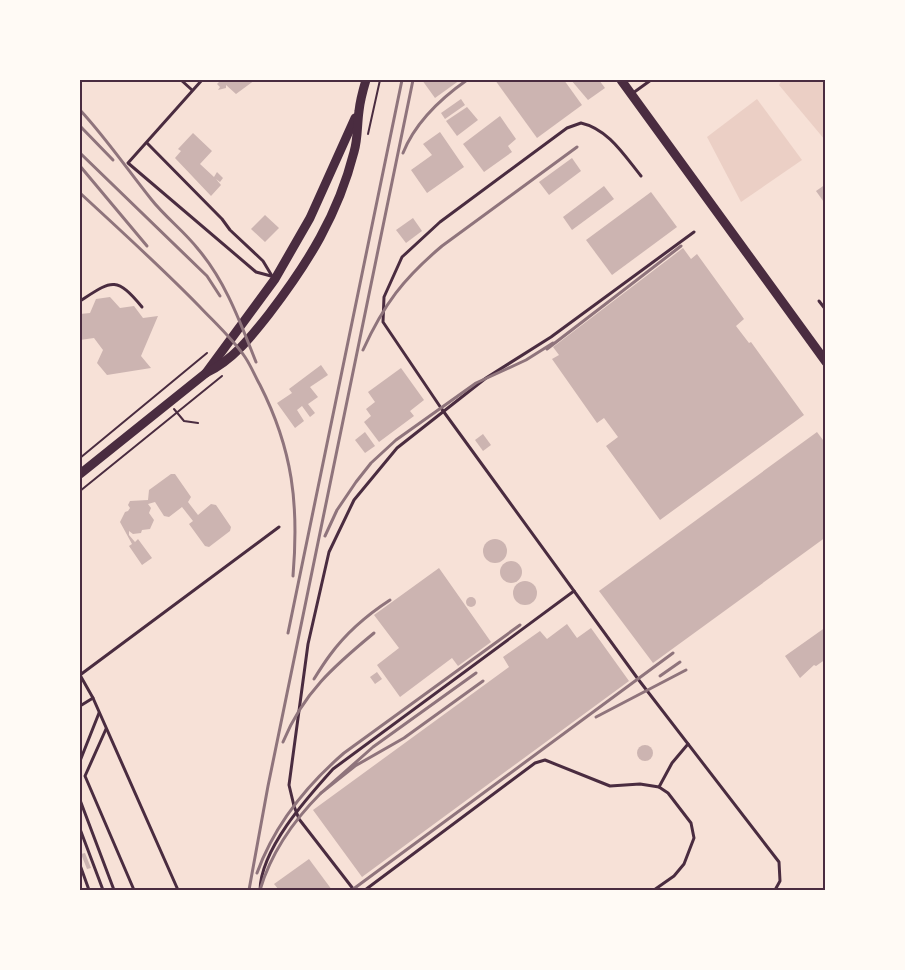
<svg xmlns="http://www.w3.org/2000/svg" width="905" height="970" font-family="Poppins,sans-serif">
<rect width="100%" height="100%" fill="#f7e1d7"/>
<g fill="#ebcfc5">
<polygon points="782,80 825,80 825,140 779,85"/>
<polygon points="757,99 802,160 741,202 707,137"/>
</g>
<g fill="#ccb4b1">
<polygon points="221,80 255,80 236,94 226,85 226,88 218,90 220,87 217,84"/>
<polygon points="422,80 460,80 435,98"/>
<polygon points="495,80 564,80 582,105 537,138"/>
<polygon points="571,80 599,80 605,88 588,100"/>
<polygon points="461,99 465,105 445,119 441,113"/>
<polygon points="467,107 478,120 457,136 446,121"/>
<polygon points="500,116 516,139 508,146 512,152 484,172 463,144"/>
<polygon points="440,132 464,167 427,193 411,170 432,155 423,144"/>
<polygon points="193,133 212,151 200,164 214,177 217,172 223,178 220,182 216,179 221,185 211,196 175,158 181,151 178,149"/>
<polygon points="572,158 581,171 549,195 539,182"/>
<polygon points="826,184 826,205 816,191"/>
<polygon points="604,186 614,199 572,230 563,217"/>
<polygon points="651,192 677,227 612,275 586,240"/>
<polygon points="265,215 279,228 265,242 251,229"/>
<polygon points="413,218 422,231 406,243 396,230"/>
<polygon points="683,248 691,259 697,254 744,319 736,326 749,343 751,342 804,415 660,520 606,446 618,437 604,418 597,423 552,359 559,355 553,347"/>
<polygon points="110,297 120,308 134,306 143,318 158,316 141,356 151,368 107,375 97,363 103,350 94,338 80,340 80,314 90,313 96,299"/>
<polygon points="321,365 328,375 310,387 318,397 308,404 315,413 310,417 302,406 297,410 304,421 295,428 277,403 292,393 289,389"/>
<polygon points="401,368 424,400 410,411 414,416 379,442 364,422 371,416 366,409 375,402 368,392"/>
<polygon points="365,432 375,446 365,453 355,440"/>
<polygon points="817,432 826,444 826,537 653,663 599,591"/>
<polygon points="483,434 491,445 483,451 475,440"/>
<polygon points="171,474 175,474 191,497 188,502 198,515 211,504 216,505 231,527 230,531 209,547 205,546 189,524 193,521 182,507 169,517 164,516 155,502 148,504 151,508 149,513 154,520 150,529 142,530 141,533 133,534 129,531 129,535 135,542 138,539 152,558 142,565 129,546 132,544 120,522 125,512 128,511 130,508 128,505 130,501 148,500 149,490"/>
<circle cx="495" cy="551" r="12"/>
<circle cx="511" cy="572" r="11"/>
<polygon points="439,568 491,642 458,666 452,658 400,697 377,665 399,648 374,615"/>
<circle cx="525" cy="593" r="12"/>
<circle cx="471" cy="602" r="5"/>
<polygon points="567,624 577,638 591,628 629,681 362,877 313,810 509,667 503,657 540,631 547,639"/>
<polygon points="826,627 826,659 816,666 814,665 800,678 785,656"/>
<polygon points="377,672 382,679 375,684 370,677"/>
<circle cx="645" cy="753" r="8"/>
<polygon points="85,853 91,868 87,869 81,854"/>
<polygon points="309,859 332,890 279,890 274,884"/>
</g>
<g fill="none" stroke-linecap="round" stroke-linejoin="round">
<g stroke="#4a2c40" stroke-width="2">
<polyline points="368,134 380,80"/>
<polyline points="174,409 184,421 198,423"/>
<polyline points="80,458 207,353"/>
<polyline points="80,491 222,376"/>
</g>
<g stroke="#4a2c40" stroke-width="3">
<polyline points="181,80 192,90"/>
<polyline points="202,80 128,163 256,272 271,276"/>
<polyline points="633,93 651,80"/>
<polyline points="147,143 222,219 230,230 263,261 272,276"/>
<path d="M641,176C624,155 608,129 581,123L567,128L440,222L402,257L384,297L383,322L441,408L638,679L779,862L780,881L775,890"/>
<path d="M80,301C111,281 116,275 142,307"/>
<polyline points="819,301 826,310"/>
<polyline points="80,675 279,527"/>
<polyline points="80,675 93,698 178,890"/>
<polyline points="80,706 93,698"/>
<polyline points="106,729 85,776 134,890"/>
<polyline points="80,761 99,713"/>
<polyline points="659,787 672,763 688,744"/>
<polyline points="80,800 114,890"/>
<polyline points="80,829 103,890"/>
<polyline points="80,865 89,890"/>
<path d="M260,890C261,849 306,799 333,769L574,591"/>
<polyline points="354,890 299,819 294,806 289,785 308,644 329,552 354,500 397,448 486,378 551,337 694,232"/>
<polyline points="365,890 535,763 545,760 610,786 640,784 659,787 668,793 691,823 694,838 684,864 674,876 654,890"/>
</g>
<g stroke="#4a2c40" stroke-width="9">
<polyline points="621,80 826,362"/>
<polyline points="206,373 275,279 310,218 355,118"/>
<path d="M80,474L206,373C232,361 251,337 269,314C308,263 338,215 354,152C358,139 357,125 359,111C360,101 363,90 366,80"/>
</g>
<g stroke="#8f747c" stroke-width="3">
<path d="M80,110C106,138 127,169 151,199C165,217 184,231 198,249C226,282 240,322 256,362"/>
<polyline points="80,126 113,160"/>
<polyline points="80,153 207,276 220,296"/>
<path d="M403,153C415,123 440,99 467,80"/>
<polyline points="80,166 147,246"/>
<path d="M80,193C120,230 161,267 199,306C215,323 232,338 245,357C251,366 255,376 260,385C293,450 299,505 293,576"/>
<polyline points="547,349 681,246"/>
<path d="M363,350C384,304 403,279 442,246L577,147"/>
<polyline points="325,536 337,510 356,482 371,463 396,440 476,383 526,360 553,343"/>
<polyline points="288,633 402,80"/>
<polyline points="476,673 373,747 321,793 355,766 404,738 483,681"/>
<polyline points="660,676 680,662"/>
<path d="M314,679C319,671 324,663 330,655C346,633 367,615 390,600"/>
<polyline points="596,717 686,670"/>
<path d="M283,742C303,693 334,666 374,633"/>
<path d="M257,873C274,826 307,785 344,753L520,625"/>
<polyline points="249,890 268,786 413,80"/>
<path d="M260,890C271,853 294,820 321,793"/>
<polyline points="352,890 673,653"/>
</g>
</g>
<rect width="905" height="970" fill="none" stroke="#fffaf5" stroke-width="162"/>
<rect x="81" y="81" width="743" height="808" fill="none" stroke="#4a2c40" stroke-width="2"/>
</svg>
